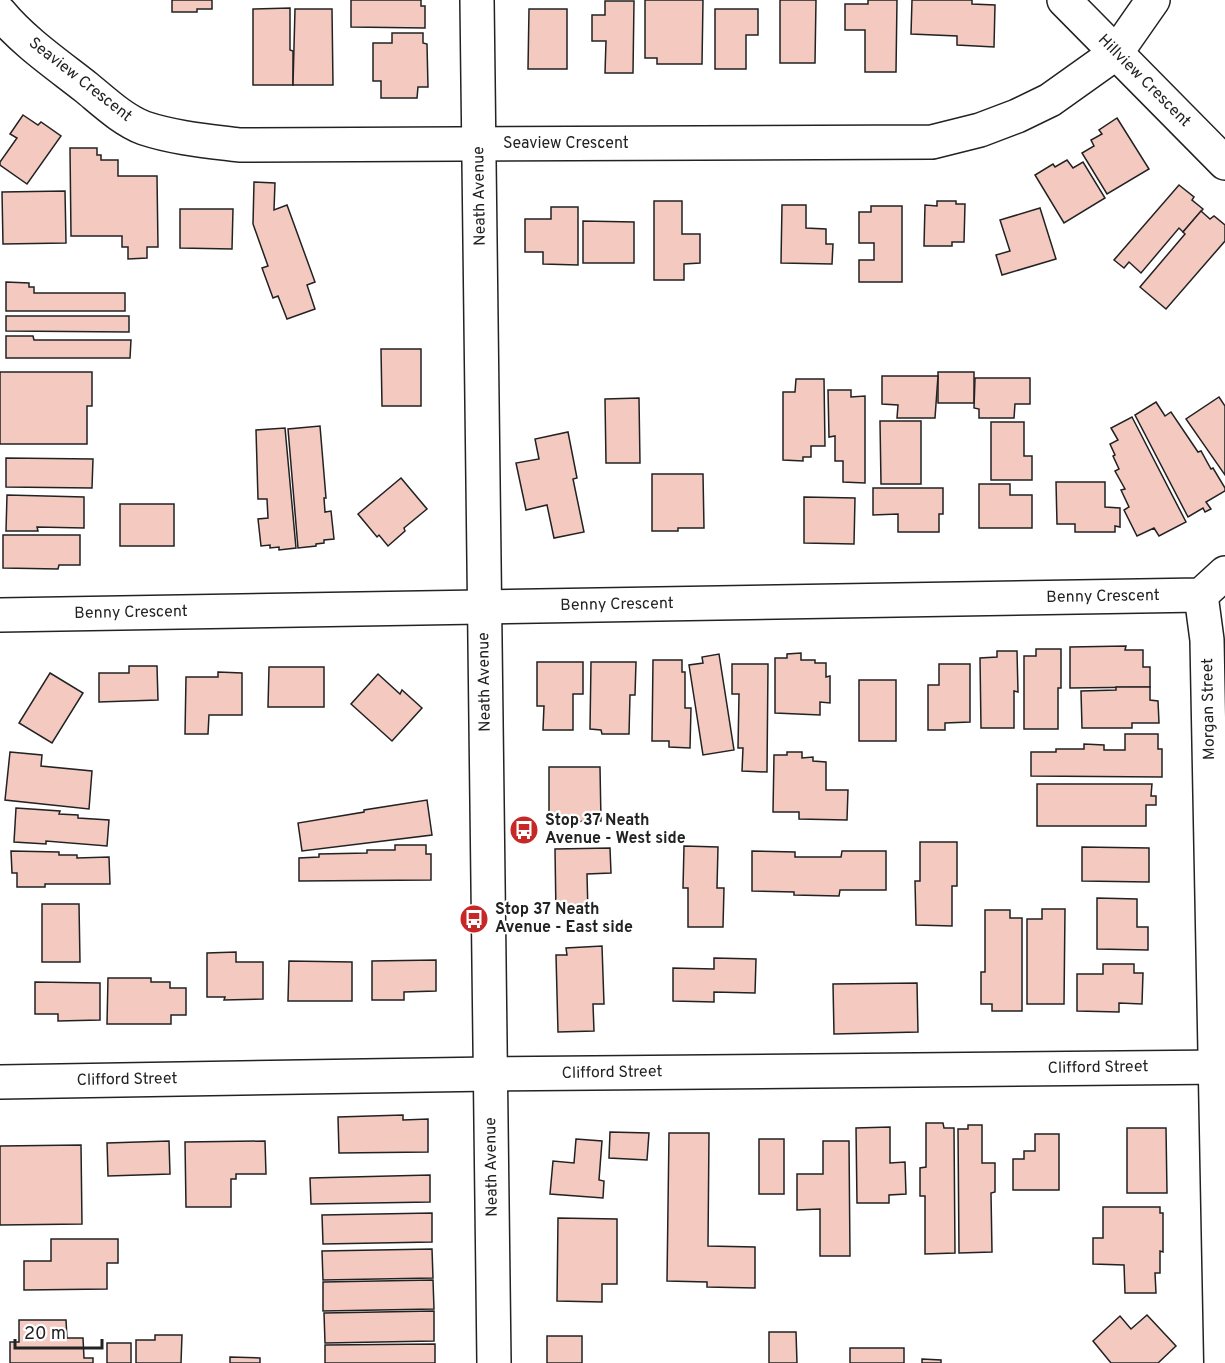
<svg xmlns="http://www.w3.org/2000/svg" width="1225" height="1363" font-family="Overpass,sans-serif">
<rect width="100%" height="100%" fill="#fff"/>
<g fill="#f3c9c0" stroke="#222" stroke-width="1.5">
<polygon points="172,0 212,0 212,9 197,9 197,12 172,12"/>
<polygon points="351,0 421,0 421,6 425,6 425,28 351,27"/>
<polygon points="645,0 703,0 702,64 657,64 657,58 645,58"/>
<polygon points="780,0 816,0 815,63 780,63"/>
<polygon points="868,0 897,0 896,72 865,72 865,30 845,30 845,4 868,4"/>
<polygon points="912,0 972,0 972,4 995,5 994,47 957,45 957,36 911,34"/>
<polygon points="605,1 634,1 633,73 605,73 606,41 592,41 592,15 605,15"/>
<polygon points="290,8 290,50 293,51 293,85 253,85 253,9"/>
<polygon points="295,9 332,9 333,85 293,85"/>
<polygon points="529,9 567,9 567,69 528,69"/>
<polygon points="715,9 758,9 758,35 746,35 746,69 715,69"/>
<polygon points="392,33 423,33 423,43 427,44 428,87 418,87 417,98 381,98 381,81 373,81 373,43 392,43"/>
<polygon points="23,115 38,125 41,122 61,136 27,184 0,165 0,162 17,138 10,134"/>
<polygon points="1117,118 1149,169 1107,194 1082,153 1094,146 1091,140 1102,134 1099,130"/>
<polygon points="70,148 97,148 97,155 101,155 101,160 118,160 118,176 157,176 158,247 147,247 147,258 128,259 128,247 122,247 122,236 71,236"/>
<polygon points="1067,160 1073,168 1083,162 1105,198 1064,223 1035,175 1053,164 1055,167"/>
<polygon points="254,182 275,183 274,210 287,205 315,282 307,285 315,309 287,319 278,296 273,298 262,268 268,266 253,224"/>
<polygon points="1179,185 1194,197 1192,200 1203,209 1183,232 1179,228 1141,273 1129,262 1124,268 1114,260"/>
<polygon points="65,191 66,243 3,244 2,192"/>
<polygon points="654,201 682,201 682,234 700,234 700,263 684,264 684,280 654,280"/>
<polygon points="937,201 956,201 956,204 965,204 964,242 952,242 952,246 924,246 925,205 937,206"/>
<polygon points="782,205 806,205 806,228 826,229 826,244 833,244 832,264 781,263"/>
<polygon points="871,206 902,206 902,282 859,282 859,260 874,260 874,243 859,243 859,212 871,212"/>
<polygon points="551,207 578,207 578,265 543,264 543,252 525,252 525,219 551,219"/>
<polygon points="1040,208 1056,259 1002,275 996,255 1010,251 1000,220"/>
<polygon points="180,209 233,209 232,249 180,248"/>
<polygon points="1201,211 1210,219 1214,216 1225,225 1225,241 1166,309 1140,287 1185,234 1183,232"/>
<polygon points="583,221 634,222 634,263 583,263"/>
<polygon points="6,282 29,283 29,287 34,287 34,293 125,293 125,311 6,311"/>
<polygon points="6,316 129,316 129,332 6,331"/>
<polygon points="6,336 33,336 34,340 131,340 130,358 6,358"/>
<polygon points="381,349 421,349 421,406 382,406"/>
<polygon points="0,372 92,372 92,406 87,406 87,444 0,444"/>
<rect x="938" y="372" width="36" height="31"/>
<polygon points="882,376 938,376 935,418 897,418 898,405 882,404"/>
<polygon points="975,378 1030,378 1030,404 1015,404 1014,418 979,418 979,409 974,408"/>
<polygon points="796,379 824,379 825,446 811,446 811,457 803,457 803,461 783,460 783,392 795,392"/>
<polygon points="828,390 851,390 851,397 865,396 865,483 843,482 843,461 835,461 835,436 829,437"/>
<polygon points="1219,397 1225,406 1225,475 1186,419"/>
<polygon points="639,398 640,463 606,463 605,399"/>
<polygon points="1156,402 1165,416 1171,412 1198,452 1201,451 1211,469 1213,468 1225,488 1225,491 1206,502 1211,509 1205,512 1203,508 1188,517 1135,415"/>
<polygon points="1132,417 1186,522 1159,536 1154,528 1137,536 1124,510 1129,507 1121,490 1125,489 1115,471 1119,469 1113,456 1115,455 1110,444 1118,440 1111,428"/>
<polygon points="880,421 921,421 921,484 881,484"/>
<polygon points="991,422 1024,422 1024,456 1032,456 1032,480 991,480"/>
<polygon points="320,426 326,498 324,498 325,512 331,511 334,539 324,540 324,543 316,544 316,546 298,548 288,429"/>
<polygon points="285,428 296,548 279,550 279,547 270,548 270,545 261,546 258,519 268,518 267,499 258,499 256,430"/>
<polygon points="568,432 577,478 573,479 584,532 554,538 547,505 526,510 516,463 539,459 535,439"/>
<polygon points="6,458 93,459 92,488 6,487"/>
<polygon points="652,474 703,474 704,528 678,528 678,531 652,531"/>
<polygon points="401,478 427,509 404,528 405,531 388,546 379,535 377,537 358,514"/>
<polygon points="1056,482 1105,482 1105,507 1120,508 1120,527 1115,526 1115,532 1075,532 1075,524 1057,524"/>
<polygon points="979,484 1010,484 1010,495 1032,495 1032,528 979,528"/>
<polygon points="873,488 943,488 943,514 939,514 939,532 898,532 898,514 873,515"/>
<polygon points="7,495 84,497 84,528 37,527 38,531 6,531"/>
<polygon points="804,497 855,498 854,544 804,543"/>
<rect x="120" y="504" width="54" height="42"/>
<polygon points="3,535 80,535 80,565 59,565 58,569 3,568"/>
<polygon points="1126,646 1125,650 1143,650 1143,667 1150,667 1150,687 1070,688 1070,647"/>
<polygon points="1036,649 1061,649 1061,688 1058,688 1058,729 1024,729 1024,656 1036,656"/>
<polygon points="997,651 1017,651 1018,692 1014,691 1014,728 981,728 980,658 997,657"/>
<polygon points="801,653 801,660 815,660 815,663 826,663 826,677 830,676 830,703 820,702 820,715 775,713 775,658 787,658 787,654"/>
<polygon points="719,654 734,750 703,755 689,665 703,663 702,657"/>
<polygon points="653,660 682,660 682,672 685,672 685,708 691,708 690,748 669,747 669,741 652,741"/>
<polygon points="537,662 583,662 583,694 573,694 573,730 543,730 544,706 537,706"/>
<polygon points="591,662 636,662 635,695 630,695 629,734 602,734 601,730 590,729"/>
<polygon points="732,664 768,664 767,772 742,771 743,748 738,748 739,694 732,694"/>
<polygon points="939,664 970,664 970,722 945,723 945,730 928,730 928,685 939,685"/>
<polygon points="129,666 157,666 158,700 99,702 99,673 129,673"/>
<polygon points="269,667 324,667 324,707 268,707"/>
<polygon points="218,672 242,673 242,715 209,715 208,734 185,734 186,677 218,677"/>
<polygon points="50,673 83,693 52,743 19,723"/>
<polygon points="378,674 400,694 402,690 422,708 392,741 351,704"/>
<rect x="859" y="680" width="37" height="61"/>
<polygon points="1116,687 1150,687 1150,700 1158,701 1159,723 1132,723 1132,728 1082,728 1081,691 1116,690"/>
<polygon points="1125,734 1158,734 1158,749 1162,749 1162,777 1031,776 1031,752 1056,752 1056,749 1084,749 1084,744 1104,745 1104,750 1125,750"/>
<polygon points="10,752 42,755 41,766 92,771 89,809 5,800"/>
<polygon points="787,752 802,752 802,758 813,757 813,761 826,762 826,790 848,790 847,820 799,819 799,812 773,812 774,755 787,755"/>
<polygon points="549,767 600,767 601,821 549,822"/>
<polygon points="1037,784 1152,784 1151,796 1156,796 1156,805 1146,805 1146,826 1037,826"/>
<polygon points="427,800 432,835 302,851 298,823 364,812 364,810"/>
<polygon points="16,808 60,811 59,814 78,815 78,818 109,820 107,846 46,841 46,844 14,842"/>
<polygon points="920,842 957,842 957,886 952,886 952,926 916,925 915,881 920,881"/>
<polygon points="395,845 426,845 426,854 431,854 431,880 299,881 299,858 319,857 319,854 367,853 367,850 395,850"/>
<polygon points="684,846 718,847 717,888 724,888 723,927 688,927 688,888 683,888"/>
<polygon points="1082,847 1149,848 1149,882 1082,881"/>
<polygon points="610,848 611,873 587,874 588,913 556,914 555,849"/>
<polygon points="11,851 59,852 59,855 77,855 77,858 109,857 110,884 45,884 45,887 17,887 17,873 12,873"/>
<polygon points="752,851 795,852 795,857 841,857 842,851 886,851 886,890 840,890 839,896 794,895 794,892 752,891"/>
<polygon points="1097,898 1137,899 1137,927 1148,927 1148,950 1097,949"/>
<polygon points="42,904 79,904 80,962 42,962"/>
<polygon points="1042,909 1065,909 1064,1004 1027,1004 1027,919 1042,919"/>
<polygon points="985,910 1010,910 1010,918 1022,918 1022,1011 992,1011 992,1004 981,1004 981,972 985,972"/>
<polygon points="602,946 604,1004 593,1004 594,1031 558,1032 556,955 567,955 566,948"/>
<polygon points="236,952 236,962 263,962 263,999 224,1000 225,997 207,997 207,953"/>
<polygon points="714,958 756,959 755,993 714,992 714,1002 673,1001 673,968 714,969"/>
<polygon points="436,960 436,991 404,992 404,1000 372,1000 372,961"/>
<polygon points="289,961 352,962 352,1001 288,1001"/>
<polygon points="1103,964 1134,964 1134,973 1143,973 1142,1004 1119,1003 1119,1012 1077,1011 1077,974 1103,974"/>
<polygon points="108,978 151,978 151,982 170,982 170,988 186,988 186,1015 171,1015 171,1024 107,1024"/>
<polygon points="35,982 100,983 100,1020 58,1021 58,1014 35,1014"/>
<polygon points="917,983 918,1032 834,1034 833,984"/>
<polygon points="403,1115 403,1120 428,1119 428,1152 339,1153 338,1117"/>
<polygon points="926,1123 943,1123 944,1128 954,1128 955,1253 925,1254 925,1196 920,1196 920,1168 926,1167"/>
<polygon points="968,1125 982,1125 982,1163 995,1163 995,1192 991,1193 992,1252 959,1253 958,1129 968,1129"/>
<polygon points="890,1127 890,1163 905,1162 906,1194 889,1195 889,1203 857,1203 856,1128"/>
<polygon points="1127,1128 1166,1128 1167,1193 1127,1193"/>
<polygon points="610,1132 649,1133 647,1160 609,1158"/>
<polygon points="669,1133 709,1133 708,1246 755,1247 755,1288 707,1287 707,1282 667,1281"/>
<polygon points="1035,1134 1059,1134 1059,1190 1013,1190 1013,1159 1024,1159 1024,1151 1035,1151"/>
<polygon points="576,1139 602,1141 599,1180 604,1181 603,1198 550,1194 553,1161 574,1163"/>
<rect x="759" y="1139" width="25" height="55"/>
<polygon points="169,1141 170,1174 108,1176 107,1143"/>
<polygon points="265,1141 266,1174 236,1174 236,1179 231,1179 231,1207 186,1207 185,1142"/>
<polygon points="823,1141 849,1141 850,1256 820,1256 820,1209 797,1210 797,1174 823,1174"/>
<polygon points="81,1145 82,1224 0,1225 0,1146"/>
<polygon points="430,1175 430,1202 311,1204 310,1178"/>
<polygon points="1103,1207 1160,1207 1160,1213 1163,1213 1163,1252 1160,1251 1160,1273 1155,1273 1156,1293 1125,1293 1124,1265 1093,1264 1093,1238 1103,1238"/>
<polygon points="432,1213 432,1242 323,1244 322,1215"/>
<polygon points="558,1218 617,1219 617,1284 602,1284 602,1302 557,1301"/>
<polygon points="51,1239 118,1239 118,1263 107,1263 107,1289 24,1290 24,1261 51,1261"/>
<polygon points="432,1249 433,1278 323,1280 322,1251"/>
<polygon points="433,1280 434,1309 323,1311 323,1282"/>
<polygon points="434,1311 434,1341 325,1343 324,1313"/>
<polygon points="1147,1315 1176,1346 1158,1363 1111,1363 1093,1341 1120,1316 1131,1329"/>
<polygon points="19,1320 66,1320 67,1338 83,1338 84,1358 93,1358 93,1363 10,1363 10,1342 19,1342"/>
<polygon points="769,1332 796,1332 797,1363 769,1363"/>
<polygon points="155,1335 182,1335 181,1363 136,1363 136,1340 155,1340"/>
<rect x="547" y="1336" width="35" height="27"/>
<rect x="107" y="1343" width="24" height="20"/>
<polygon points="435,1344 435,1363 325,1363 325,1345"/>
<rect x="850" y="1348" width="54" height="15"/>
<polygon points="230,1357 260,1358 260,1363 230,1363"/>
<polygon points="922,1359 941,1360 941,1363 922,1363"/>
</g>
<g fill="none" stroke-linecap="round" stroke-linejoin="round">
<g stroke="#222" stroke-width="36">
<g id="minor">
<polyline points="477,0 494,1363"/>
<polyline points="1064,0 1225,163"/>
<path d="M0,13C24,42 58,65 87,88C104,102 123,120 144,128C174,138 207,141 239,145L932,142L980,130L1017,116L1050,100L1116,53L1153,0"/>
<polyline points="1201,595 1207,640 1221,1363"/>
<polyline points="0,615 1201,595 1225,573"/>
<polyline points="0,1082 491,1074 1225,1067"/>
</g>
</g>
<use href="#minor" stroke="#fff" stroke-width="33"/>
</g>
<defs>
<g id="bus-disc" transform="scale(1.5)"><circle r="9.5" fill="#c62828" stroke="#fff"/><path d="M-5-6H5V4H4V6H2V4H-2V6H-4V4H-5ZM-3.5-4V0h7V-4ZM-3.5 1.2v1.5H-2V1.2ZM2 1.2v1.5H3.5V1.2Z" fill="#fff"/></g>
</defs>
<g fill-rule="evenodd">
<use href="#bus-disc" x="524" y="830"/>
<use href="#bus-disc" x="474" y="919"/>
</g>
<g text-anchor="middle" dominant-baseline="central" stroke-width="4.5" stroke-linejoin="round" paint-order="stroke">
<g font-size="16" fill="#222" stroke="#fff">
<text transform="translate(80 80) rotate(38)">Seaview Crescent</text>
<text transform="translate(1144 81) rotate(45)">Hillview Crescent</text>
<text x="566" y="144">Seaview Crescent</text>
<text transform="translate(480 196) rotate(-91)">Neath Avenue</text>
<text transform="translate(1103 597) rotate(-1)">Benny Crescent</text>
<text transform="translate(617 605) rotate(-1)">Benny Crescent</text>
<text transform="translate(131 613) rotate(-1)">Benny Crescent</text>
<text transform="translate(485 682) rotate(-91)">Neath Avenue</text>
<text transform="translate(1209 709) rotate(-91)">Morgan Street</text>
<text transform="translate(1098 1068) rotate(-1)">Clifford Street</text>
<text transform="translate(612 1073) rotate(-1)">Clifford Street</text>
<text transform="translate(127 1080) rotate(-1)">Clifford Street</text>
<text transform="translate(492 1167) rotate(-91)">Neath Avenue</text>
</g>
<g font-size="16" font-weight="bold" fill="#222" stroke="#fff" text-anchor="start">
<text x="545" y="821">Stop 37 Neath<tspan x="545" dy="18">Avenue - West side</tspan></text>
<text x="495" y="910">Stop 37 Neath<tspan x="495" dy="18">Avenue - East side</tspan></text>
</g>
</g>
<path d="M15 1339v9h87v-9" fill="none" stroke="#222222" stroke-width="3"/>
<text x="24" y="1339" font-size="18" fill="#222222" stroke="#ffffff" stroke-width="4.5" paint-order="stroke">20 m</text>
</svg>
